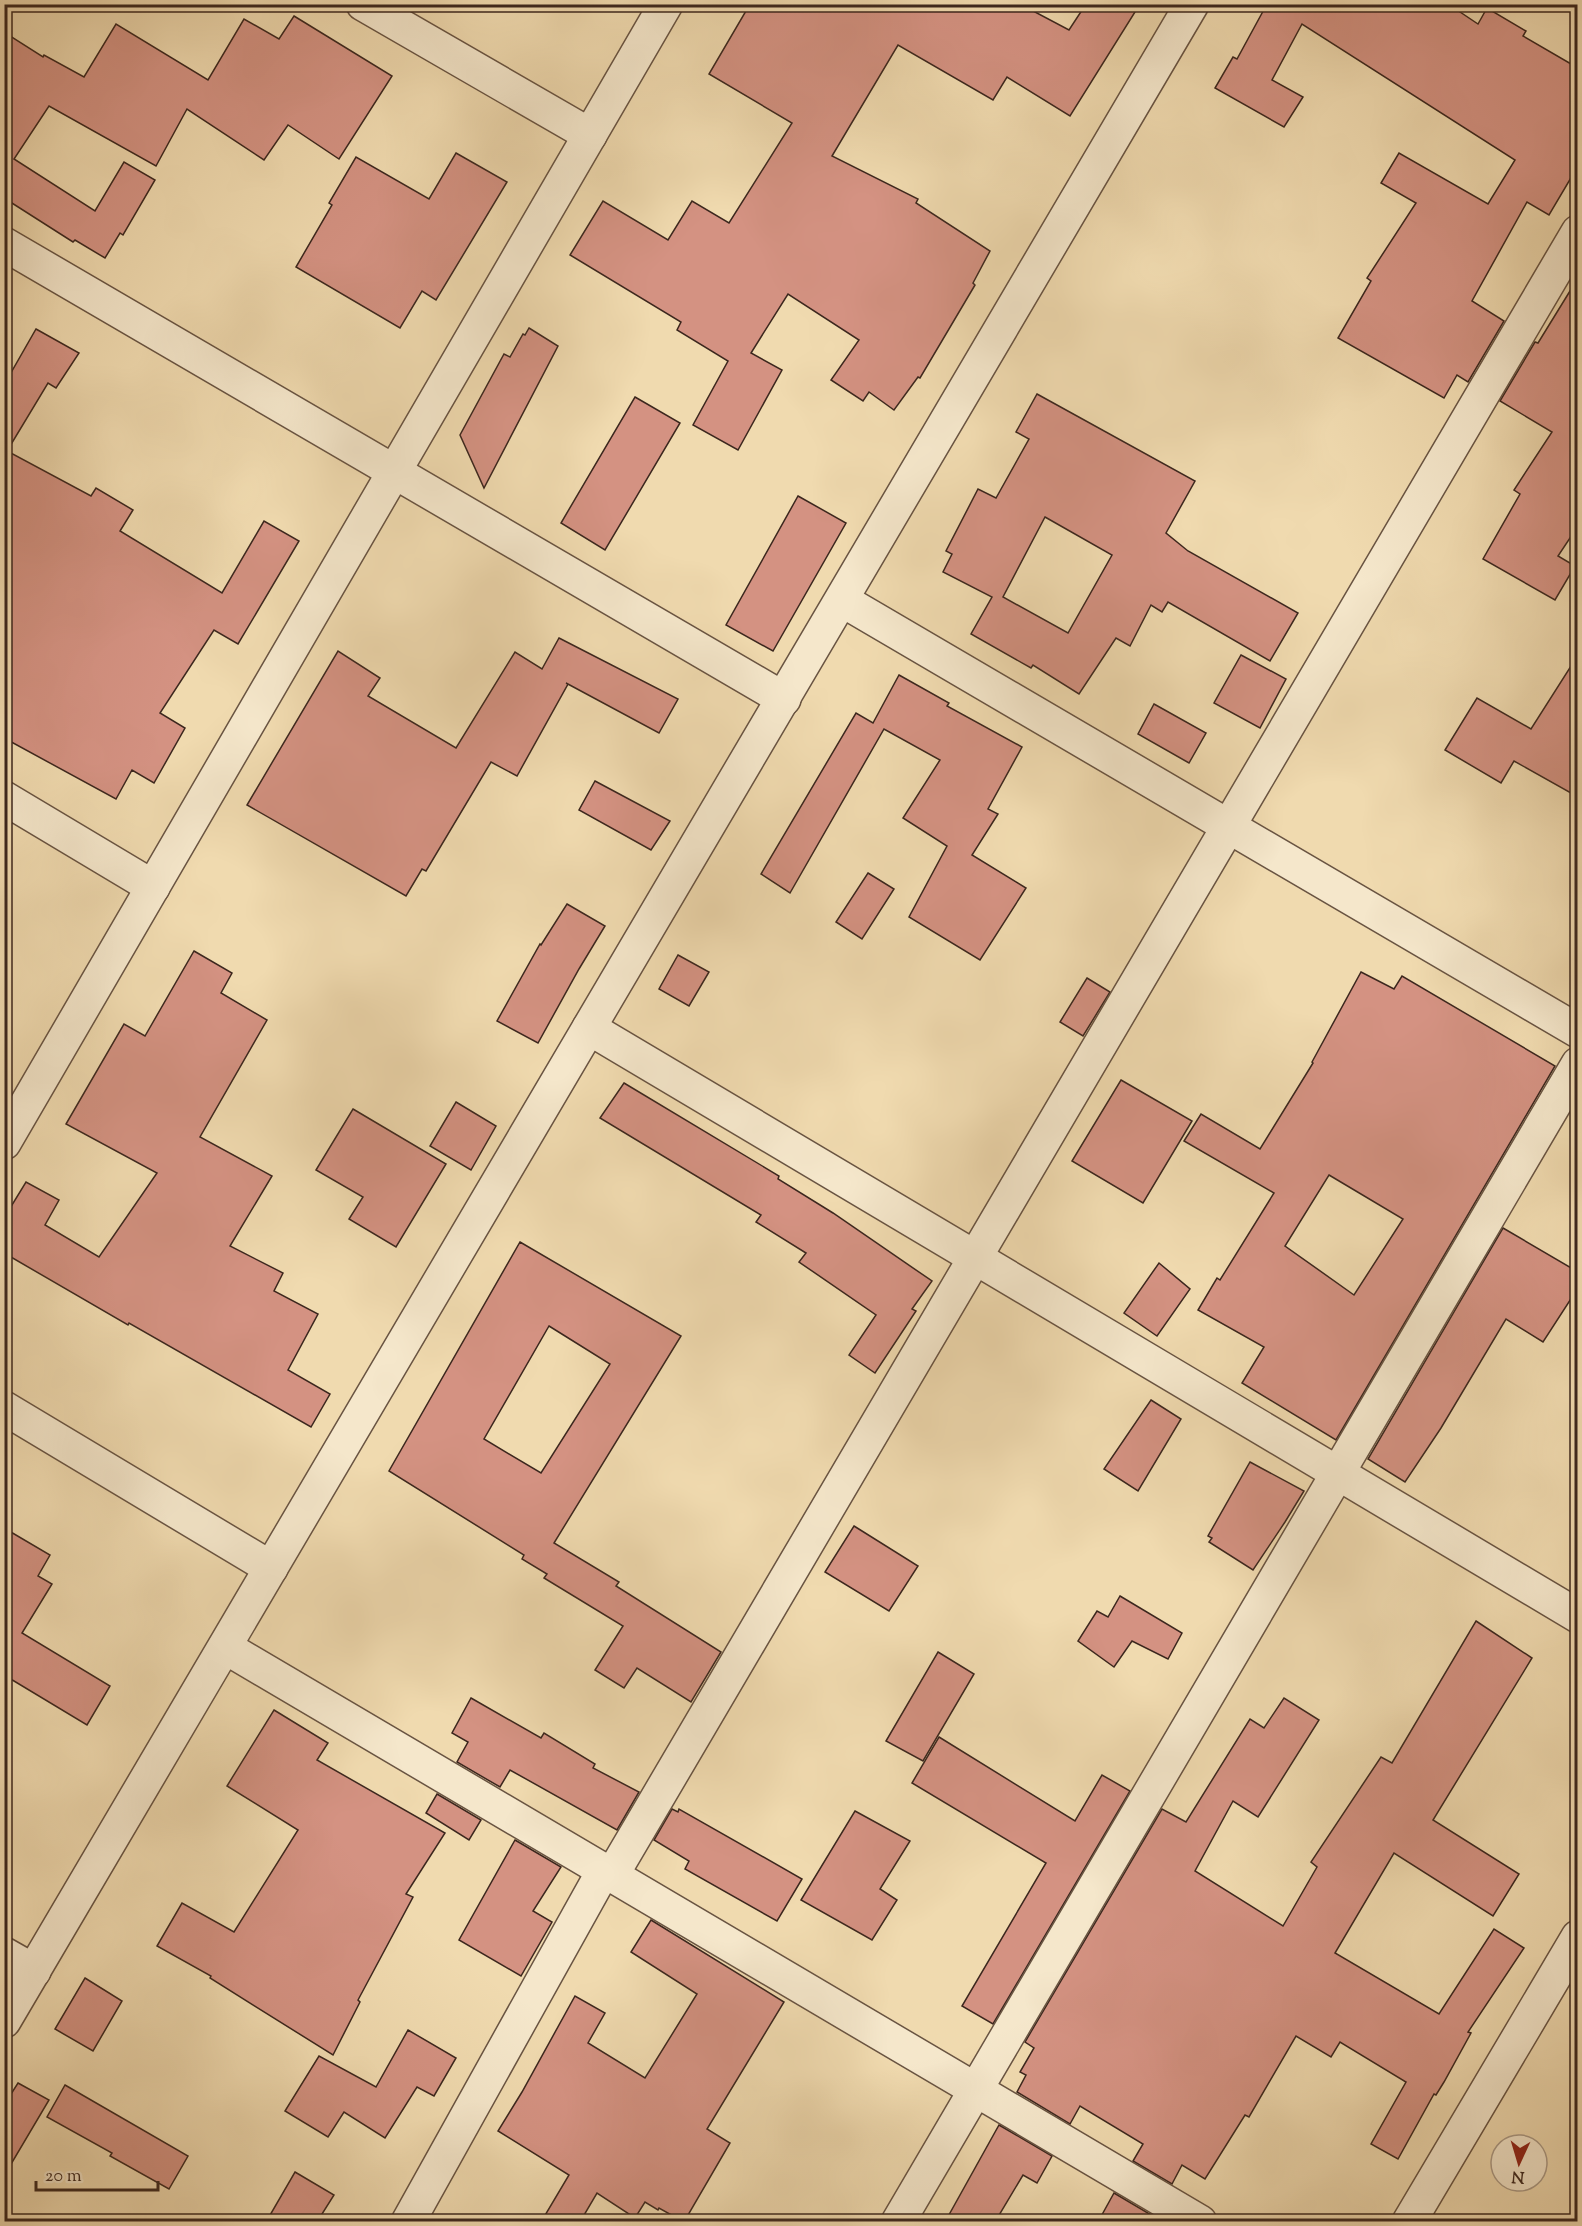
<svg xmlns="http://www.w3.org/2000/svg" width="1582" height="2226" font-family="'Sorts Mill Goudy',serif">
<rect width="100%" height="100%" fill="#f0daaf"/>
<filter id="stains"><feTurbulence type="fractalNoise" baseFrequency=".00333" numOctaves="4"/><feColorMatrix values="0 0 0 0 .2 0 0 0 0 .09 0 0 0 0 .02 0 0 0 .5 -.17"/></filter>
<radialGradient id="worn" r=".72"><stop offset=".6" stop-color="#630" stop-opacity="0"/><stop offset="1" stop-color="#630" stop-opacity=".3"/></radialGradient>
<g fill="#d49282" stroke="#3c271e" stroke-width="1.5" fill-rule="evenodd">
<polygon points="750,4 1020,4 1069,30 1086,4 1140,4 1070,116 1007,77 993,100 898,45 832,156 918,199 916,203 990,251 973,283 975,285 920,378 918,377 894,410 869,392 863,401 831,380 859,340 788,294 751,353 782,370 738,450 693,425 728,361 677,330 681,322 570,255 603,201 668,240 692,201 729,223 792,123 709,74"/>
<polygon points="1267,4 1448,4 1478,24 1487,8 1526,31 1523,36 1578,68 1578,166 1549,215 1527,202 1472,301 1504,321 1468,382 1457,375 1444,398 1338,338 1371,281 1367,278 1416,203 1381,183 1399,153 1488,204 1515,160 1302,24 1272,80 1303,97 1284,127 1215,88 1233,57 1237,59"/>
<polygon points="294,16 392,76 339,159 288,125 264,160 187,109 156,166 49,106 14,159 95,211 124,162 155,180 123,235 120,233 105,258 75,240 73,242 4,198 4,32 43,57 44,55 84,77 116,24 208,80 244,19 279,39"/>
<polygon points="456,153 507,182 436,300 422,291 400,328 296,267 332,205 329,203 356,157 429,199"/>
<polygon points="1578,278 1578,526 1558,556 1575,566 1555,600 1483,559 1520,494 1514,490 1552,432 1500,401 1535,342 1538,343"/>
<polygon points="529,328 558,346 484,488 460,435 504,354 510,357 523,334 525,335"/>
<polygon points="36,329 79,353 56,388 48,383 7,451 91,496 96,488 133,510 120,531 222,593 264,521 299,541 238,644 214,630 160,713 185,728 154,783 132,770 116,799 4,738 4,385"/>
<path d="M1037,394L1195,481L1166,533L1188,551L1298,613L1270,661L1168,602L1162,612L1151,605L1130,646L1116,638L1079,694L1033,665L1031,668L971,634L992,597L943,572L952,554L946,551L978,489L996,498L1029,439L1016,432ZM1045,517L1112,555L1068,633L1003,597Z"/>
<polygon points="635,397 680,423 605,550 561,523"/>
<polygon points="798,496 846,523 773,651 726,625"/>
<polygon points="559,638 678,699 659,733 566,683 568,684 517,776 491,762 426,871 422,869 406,896 247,805 338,651 380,678 368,696 456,748 515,652 542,669"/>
<polygon points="1241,655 1286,679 1260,728 1214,703"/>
<polygon points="1578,655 1578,797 1514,761 1501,783 1445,750 1477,698 1531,729"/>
<polygon points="899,675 949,703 947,706 1022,747 988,809 998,814 972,855 1026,888 980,960 909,917 947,846 903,818 940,760 884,729 790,893 761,874 856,713 873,723"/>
<polygon points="1154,704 1206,733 1189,763 1138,734"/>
<polygon points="595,781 670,821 651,850 579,810"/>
<polygon points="868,873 894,889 862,939 836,922"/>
<polygon points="567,904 605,926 579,969 538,1043 497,1021 540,944 541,945"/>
<polygon points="194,951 232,973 221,993 267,1020 200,1137 272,1176 230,1246 283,1273 274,1291 318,1314 288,1370 330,1394 311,1427 129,1323 128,1325 4,1253 4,1218 26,1182 59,1200 45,1225 99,1257 157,1173 66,1124 124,1024 145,1036"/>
<polygon points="678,955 709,972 689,1006 659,989"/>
<path d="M1361,972L1394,989L1402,976L1555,1066L1336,1440L1242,1383L1264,1347L1198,1310L1217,1278L1220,1280L1274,1193L1184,1141L1201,1114L1260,1149L1313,1063L1312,1062ZM1329,1175L1403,1219L1354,1295L1285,1246Z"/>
<polygon points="1087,978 1110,992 1083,1036 1060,1022"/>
<polygon points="1121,1080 1192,1121 1143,1203 1072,1161"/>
<polygon points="624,1083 779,1176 778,1179 833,1213 932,1281 912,1309 916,1311 875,1373 849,1355 876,1315 799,1262 806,1253 756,1222 761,1215 600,1118"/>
<polygon points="456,1102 496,1126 471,1170 430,1146"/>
<polygon points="353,1109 446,1164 396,1247 349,1219 363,1197 316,1170"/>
<polygon points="1503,1228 1578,1272 1578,1288 1543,1342 1506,1319 1441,1428 1405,1482 1368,1459"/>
<path d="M520,1242L681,1336L554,1543L619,1582L616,1586L721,1652L691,1702L637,1668L624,1688L595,1670L623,1626L544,1578L547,1574L522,1559L524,1555L389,1471ZM549,1326L610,1364L541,1473L484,1439Z"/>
<polygon points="1159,1263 1190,1289 1157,1336 1124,1313"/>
<polygon points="1151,1400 1181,1419 1138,1491 1104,1469"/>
<polygon points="1250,1462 1304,1491 1285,1522 1253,1570 1209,1542 1212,1538 1208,1536"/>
<polygon points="854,1526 918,1566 889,1611 825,1572"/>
<polygon points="4,1528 50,1555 38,1576 52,1584 22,1633 110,1686 87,1725 4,1675"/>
<polygon points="1120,1596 1182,1633 1168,1659 1132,1641 1114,1667 1078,1641 1097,1611 1108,1617"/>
<polygon points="1476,1621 1532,1658 1433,1820 1519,1874 1493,1916 1394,1853 1335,1953 1439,2014 1494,1929 1524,1948 1468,2032 1471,2033 1444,2082 1436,2095 1434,2094 1398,2159 1371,2144 1406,2082 1340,2042 1331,2057 1296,2036 1249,2117 1245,2115 1205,2179 1182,2165 1172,2184 1133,2161 1143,2144 1080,2106 1070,2124 1017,2092 1026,2075 1020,2072 1034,2048 1025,2042 1162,1809 1186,1822 1250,1719 1264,1728 1284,1698 1319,1720 1258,1817 1233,1801 1195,1871 1283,1926 1317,1867 1311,1862 1381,1757 1392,1763"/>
<polygon points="938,1652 974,1674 923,1761 886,1741"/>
<polygon points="471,1698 541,1738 544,1733 595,1764 593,1768 639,1792 617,1830 510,1770 500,1787 457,1762 468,1742 452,1733"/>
<polygon points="274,1710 328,1743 317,1760 445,1833 406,1894 413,1897 358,2000 360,2002 333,2055 210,1978 211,1976 157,1946 182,1903 234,1932 298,1830 227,1786"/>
<polygon points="939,1737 1075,1821 1102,1775 1130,1791 993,2024 962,2006 1046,1863 912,1783"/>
<polygon points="437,1794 481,1820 469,1840 426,1813"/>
<polygon points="672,1809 678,1812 679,1809 802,1879 777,1921 685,1869 689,1861 654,1840"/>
<polygon points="855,1811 910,1841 880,1889 897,1900 872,1940 801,1900"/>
<polygon points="515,1840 561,1867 533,1911 552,1922 521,1976 459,1940"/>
<polygon points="651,1920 784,2002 707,2129 730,2143 684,2222 659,2208 658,2210 645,2202 635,2218 597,2193 580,2222 541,2222 569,2175 498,2131 522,2092 575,1996 605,2013 588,2043 645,2078 697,1994 631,1952"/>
<polygon points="85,1978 122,2001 93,2051 55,2029"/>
<polygon points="408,2030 456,2058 434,2096 417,2087 385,2138 344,2112 328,2137 285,2111 319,2056 376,2087"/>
<polygon points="18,2083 49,2100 4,2176 4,2105"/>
<polygon points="65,2085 188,2156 169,2189 110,2156 112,2153 47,2117"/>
<polygon points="999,2125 1052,2156 1037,2183 1023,2175 995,2222 945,2222"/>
<polygon points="295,2172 334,2195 317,2222 266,2222"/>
<polygon points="1114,2193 1153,2216 1150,2222 1098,2222"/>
</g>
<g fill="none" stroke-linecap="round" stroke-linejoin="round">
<g stroke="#695442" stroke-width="36">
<g id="minor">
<polyline points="363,4 590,135"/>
<polyline points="4,244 784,699"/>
<polyline points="842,600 1578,1031"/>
<polyline points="4,798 153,887"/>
<polyline points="589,1028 1578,1616"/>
<polyline points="4,1143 666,4"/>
<polyline points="4,1408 271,1568"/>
<polyline points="225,1647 1200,2222"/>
<polyline points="612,1875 1578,232"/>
<polyline points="4,1954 34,1971"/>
<polyline points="4,2021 1192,4"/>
<polyline points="408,2222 604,1870"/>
<polyline points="898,2222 1578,1064"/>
<polyline points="1409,2222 1578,1937"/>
</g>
</g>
<use href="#minor" stroke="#f5e7cb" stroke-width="33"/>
</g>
<rect width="1582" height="2226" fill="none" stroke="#f0daaf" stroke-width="24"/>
<rect x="6" y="6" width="1570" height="2214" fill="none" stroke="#3c271e" stroke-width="3"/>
<rect x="12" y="12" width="1558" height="2202" fill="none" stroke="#3c271e" stroke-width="1.5"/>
<g transform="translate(1519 2163) rotate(184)"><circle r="28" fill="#f5e7cb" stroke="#ab9a86" stroke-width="1.5"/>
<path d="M0-4.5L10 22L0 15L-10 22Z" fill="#8f2418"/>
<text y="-9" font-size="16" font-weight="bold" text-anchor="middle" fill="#3c271e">N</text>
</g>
<path d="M36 2181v9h122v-9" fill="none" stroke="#3c271e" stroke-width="3"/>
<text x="45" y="2181" font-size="18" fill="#3c271e" stroke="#f5e7cb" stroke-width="4.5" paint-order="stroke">20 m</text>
<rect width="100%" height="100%" filter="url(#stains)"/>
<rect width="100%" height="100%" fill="url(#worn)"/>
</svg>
